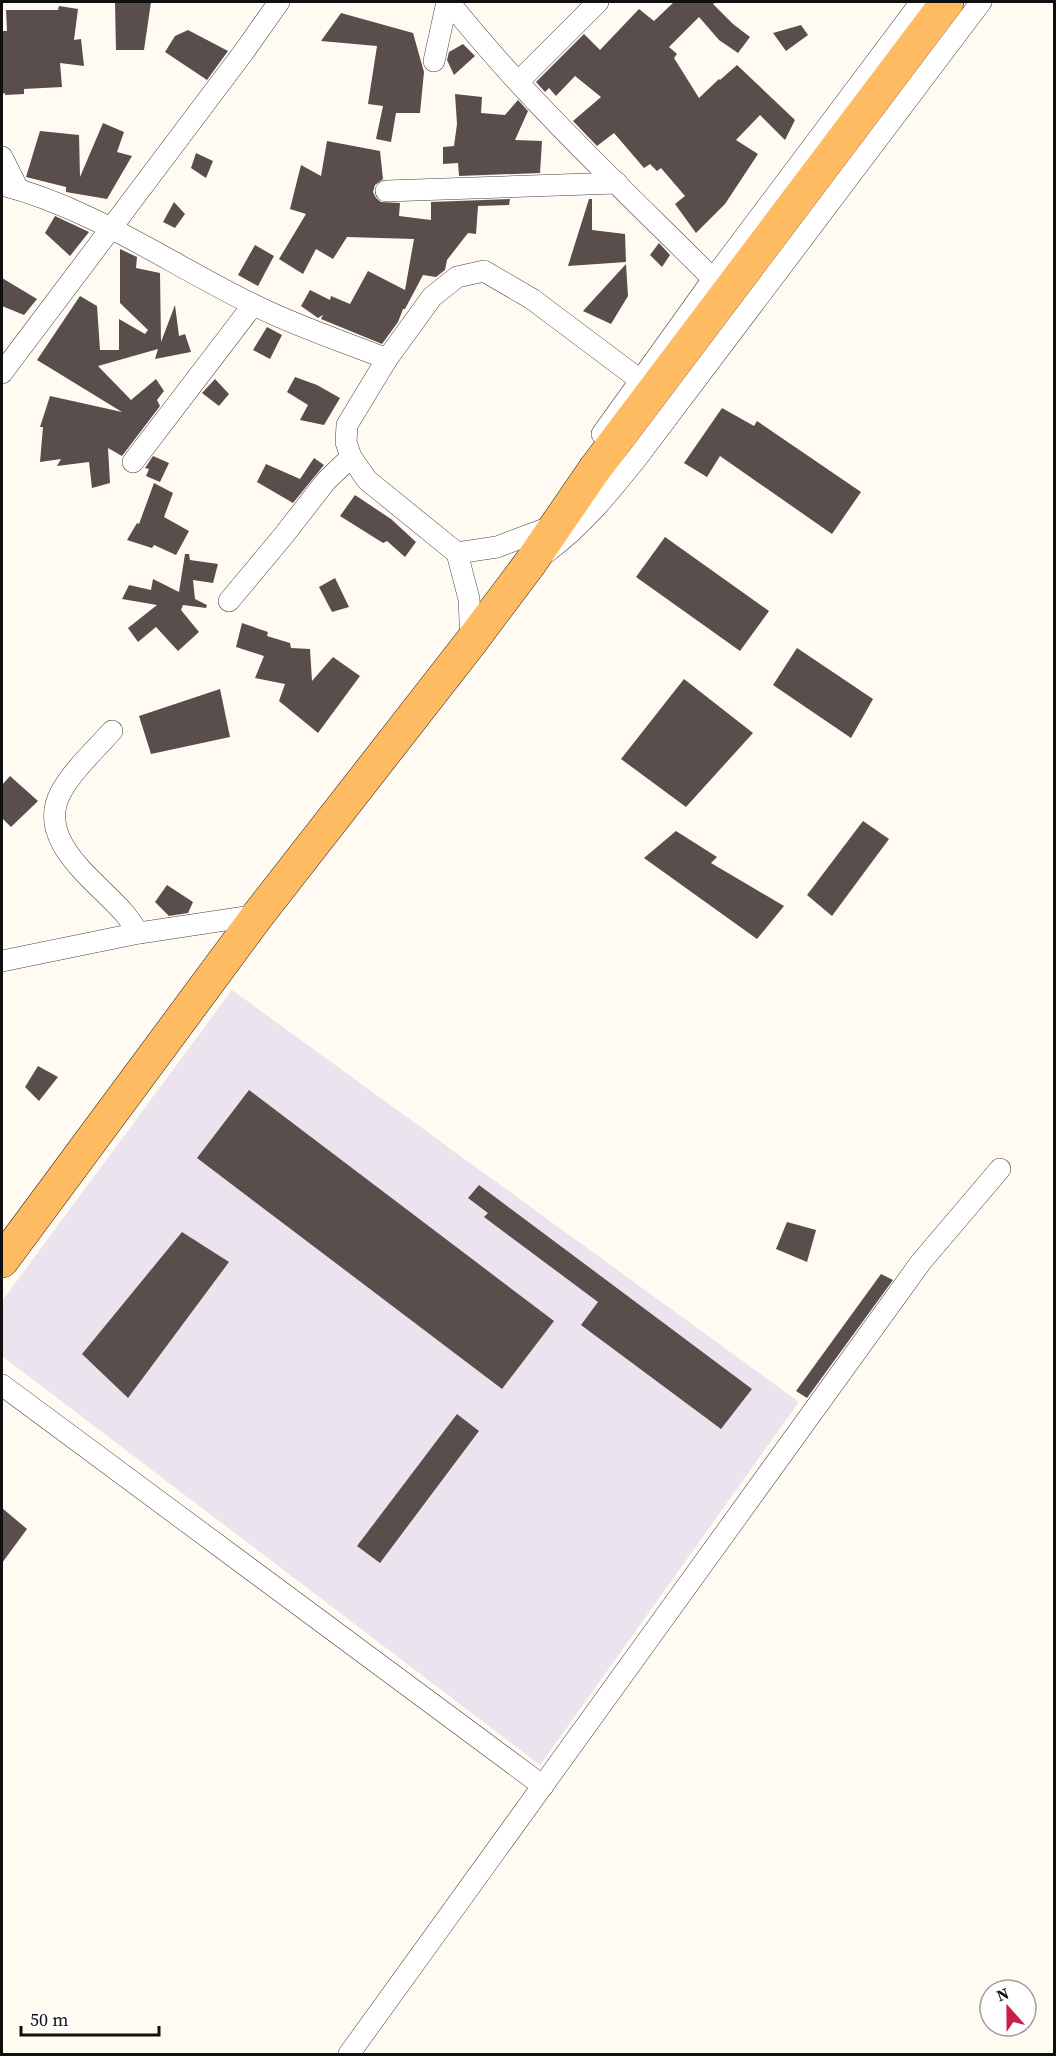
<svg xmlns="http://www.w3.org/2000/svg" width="1056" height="2056" font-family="'Source Serif 4',serif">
<rect width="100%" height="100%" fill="#fffaf2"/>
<polygon fill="#ebe4ee" points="232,990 799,1402 540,1765 2,1356 2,1301"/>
<g fill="#594e4b">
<polygon points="115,2 151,2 144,50 116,50"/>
<polygon points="674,2 716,2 713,4 733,24 750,37 738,53 719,40 699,17 669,47 677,54 674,58 699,98 719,79 720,80 737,65 795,120 785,140 760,115 736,140 758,154 725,204 696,233 675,204 685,196 661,168 657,171 650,164 644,168 614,133 597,146 573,121 601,97 575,76 556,96 549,88 545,92 536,82 584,34 600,50 639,9 654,21"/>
<polygon points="59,6 78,9 74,40 81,39 84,66 60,63 62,87 24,89 24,94 5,95 5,93 2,94 2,31 7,31 6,10 58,10"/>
<polygon points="341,13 413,33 424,72 420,113 396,113 391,142 376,139 383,106 368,104 377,46 321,41"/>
<polygon points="801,25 808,35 786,51 773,33"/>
<polygon points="188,30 228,51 207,80 165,52 175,36"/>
<polygon points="463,44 475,56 454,75 447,60 449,52"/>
<polygon points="455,94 482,97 481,113 505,115 518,100 528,111 515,140 542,141 540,173 459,176 458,163 443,164 443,147 454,146 457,124"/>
<polygon points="103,123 124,132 117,152 132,156 107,199 66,192 66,187 26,177 40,131 79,135 80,177"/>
<polygon points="327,141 380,151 383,179 375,185 373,192 376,198 381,202 400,203 399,216 431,220 431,202 510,199 509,205 478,206 476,234 468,233 447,260 445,270 436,277 423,275 405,309 403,309 398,322 382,344 321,319 323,315 318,318 301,306 310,290 330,300 331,296 350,304 368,271 405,290 414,239 347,237 333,259 316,249 303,274 279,259 306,214 290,209 301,165 321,176"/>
<polygon points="196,153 213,161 206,178 191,168"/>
<polygon points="589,199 592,199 592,230 625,234 626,262 568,266"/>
<polygon points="174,202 185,214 175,228 163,222"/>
<polygon points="55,216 89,232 70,256 45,233"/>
<polygon points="659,243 670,255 662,267 650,255"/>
<polygon points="255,245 274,256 258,286 238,275"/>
<polygon points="120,249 137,257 136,268 160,273 161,342 175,305 179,336 185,334 191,352 155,359 158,349 98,366 131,400 156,379 164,391 157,400 160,406 122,456 108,448 110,483 92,488 89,462 57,466 61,459 40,462 43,427 40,427 50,396 122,412 37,360 80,296 97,306 100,350 119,350 119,319 145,334 148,330 120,303"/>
<polygon points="626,264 628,296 611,324 583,311"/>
<polygon points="2,278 37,299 24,315 2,306"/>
<polygon points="267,327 282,335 270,359 253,350"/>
<polygon points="295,377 317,385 340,398 324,425 300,420 308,405 287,392"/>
<polygon points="215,379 229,394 219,406 202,393"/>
<polygon points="722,408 754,426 757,421 861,492 832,534 720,456 707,477 684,463"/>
<polygon points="153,456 169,463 160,482 146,476 149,469 145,468"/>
<polygon points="314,458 324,465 293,503 257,482 266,464 300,479"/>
<polygon points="154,483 173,493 164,517 189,531 176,555 154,545 152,548 127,540 137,523 139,524"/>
<polygon points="355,495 391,519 416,542 405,557 387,541 383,543 340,516"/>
<polygon points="665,537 769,611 740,651 636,577"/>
<polygon points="185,554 189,554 190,560 218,564 213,583 193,580 195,599 207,605 206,608 183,605 181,610 199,632 178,651 156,627 138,642 128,628 157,605 122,599 129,585 151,590 153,579 179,592"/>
<polygon points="335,578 349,607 332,612 319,587"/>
<polygon points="242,623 268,632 267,636 290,643 291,648 310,649 312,681 333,657 360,676 318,733 279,701 285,684 255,678 264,656 236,647"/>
<polygon points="797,648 873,699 851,738 773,685"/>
<polygon points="684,679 753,733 686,807 621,759"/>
<polygon points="220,689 230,737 151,754 139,716"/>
<polygon points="10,776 38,801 11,827 2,818 2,785"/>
<polygon points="863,821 889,839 832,916 807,895"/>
<polygon points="676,831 717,857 711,863 784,906 757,939 644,858"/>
<polygon points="167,885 193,902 188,913 169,916 155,902"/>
<polygon points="38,1066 58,1077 39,1101 25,1087"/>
<polygon points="249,1090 554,1321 502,1389 197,1158"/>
<polygon points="479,1185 752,1389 721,1429 581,1325 598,1302 484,1217 488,1213 468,1198"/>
<polygon points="787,1222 816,1230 807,1262 776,1249"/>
<polygon points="182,1232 229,1262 128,1398 82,1354"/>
<polygon points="881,1274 893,1280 807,1398 796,1391"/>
<polygon points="457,1414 479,1431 380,1563 357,1546"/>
<polygon points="2,1508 27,1529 2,1563"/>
</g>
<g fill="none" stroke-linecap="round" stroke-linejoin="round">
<g stroke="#434343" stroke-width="22">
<g id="street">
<path d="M449,2C528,101 623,189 713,279"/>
<polyline points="434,61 447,2"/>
<polyline points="518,82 598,2"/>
<polyline points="2,157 18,189"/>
<path d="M2,185C94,209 168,263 252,304C295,326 342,341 387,359"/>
<polyline points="386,191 617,183"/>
<polyline points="2,373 243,53 279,2"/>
<polyline points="602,434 713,279 921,2"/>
<polyline points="133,462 253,305"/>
<path d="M547,552C583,525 609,493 637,458L981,2"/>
<polyline points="457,553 497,547 542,530"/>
<polyline points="229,601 284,535 326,481 351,457"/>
<polyline points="471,642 469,599 457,553 367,480 351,457 346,442 347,425 387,359 432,297 457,277 484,271 532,299 640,380"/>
<path d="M112,731C95,750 74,769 61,792C34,841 98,882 125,914C130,920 134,927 139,933"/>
<polyline points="2,961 139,933 258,915"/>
<polyline points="2,1385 543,1786"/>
<polyline points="349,2054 921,1262 1000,1169"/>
</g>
</g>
<g stroke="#212121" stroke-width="34">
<polyline id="primary" points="2,1261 258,915 471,642 531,562 594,470 947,2"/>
</g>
<use href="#street" stroke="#fff" stroke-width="21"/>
<use href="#primary" stroke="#ffbb62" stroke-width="33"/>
</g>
<rect width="1056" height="2056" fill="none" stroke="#101010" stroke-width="6"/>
<g transform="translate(1008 2008) rotate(339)"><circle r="28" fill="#ffffff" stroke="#9f9f9f" stroke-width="1.5"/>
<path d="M0-4.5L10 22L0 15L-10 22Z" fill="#c91e47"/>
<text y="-9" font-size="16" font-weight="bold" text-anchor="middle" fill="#101010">N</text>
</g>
<path d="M21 2026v9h138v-9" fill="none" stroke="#101010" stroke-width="3"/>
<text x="30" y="2026" font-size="18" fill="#101010" stroke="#ffffff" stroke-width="4.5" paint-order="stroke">50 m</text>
</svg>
